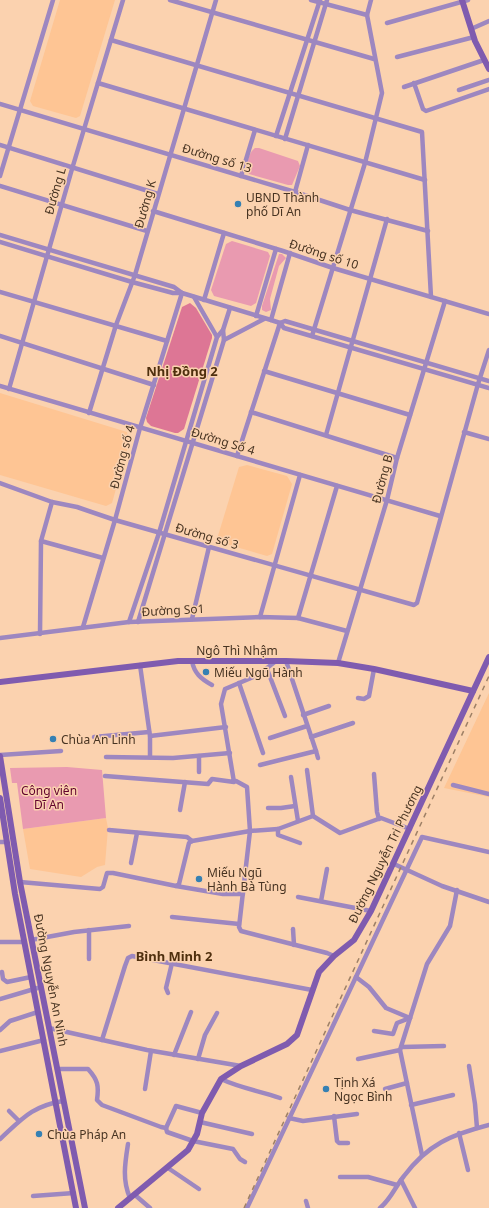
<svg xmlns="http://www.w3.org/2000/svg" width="489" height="1208" font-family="'Noto Sans',sans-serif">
<rect width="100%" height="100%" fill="#fbd2af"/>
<g fill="#fec594">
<polygon points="60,0 115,0 80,116 76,118 33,106 30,101"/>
<polygon points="0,393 127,432 129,443 112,503 106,506 0,475"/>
<polygon points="247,465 287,476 292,484 272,554 267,556 219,542 217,539 239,467"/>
<polygon points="489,693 489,797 444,788"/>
<polygon points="106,818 108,828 105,865 97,867 81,877 30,869 23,829"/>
</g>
<g fill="#e99ab0">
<path d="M255,148H259L298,161L300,166L292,185H288L249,174C245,167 248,153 255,148Z"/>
<polygon points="232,241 268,252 270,256 256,303 251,306 214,296 211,290 226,244"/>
<polygon points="279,254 282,254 286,258 279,266 270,299 271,310 266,312 262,310 262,306"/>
<polygon points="67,767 102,770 106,818 23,829 17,783 12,783 10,768"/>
</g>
<polygon fill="#dd7695" points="190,303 196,308 212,335 212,338 184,429 178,433 175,433 151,426 147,422 146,418 182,307"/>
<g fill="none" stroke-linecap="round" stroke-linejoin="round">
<g stroke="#9d87c0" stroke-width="4.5">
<polyline points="170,0 374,59"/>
<polyline points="311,0 367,15"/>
<polyline points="387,23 468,0"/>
<polyline points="471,29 489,21"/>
<polyline points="111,40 422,132 431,297"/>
<polyline points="397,57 474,37"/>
<polyline points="98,83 425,180"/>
<polyline points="414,83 423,109 426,111 489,89"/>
<polyline points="404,87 484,60"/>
<polyline points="459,90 489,80"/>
<polyline points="0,104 295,192 350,210 428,231"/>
<polyline points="276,136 320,0"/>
<polyline points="285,139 327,0"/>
<polyline points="0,145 158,194"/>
<polyline points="0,176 53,0"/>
<polyline points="241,176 255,130"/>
<polyline points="0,186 147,231"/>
<polyline points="295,192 308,145"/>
<polyline points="153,211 283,251 333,268 489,314"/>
<polyline points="0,235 174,287 182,293"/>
<polyline points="0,242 132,282 173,293 182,293 271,320 280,323 284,328 489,388"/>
<polyline points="0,292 167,341"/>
<polyline points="194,297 217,337"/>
<polyline points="204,300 224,233"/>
<polyline points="256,316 276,249"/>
<polyline points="271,320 290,253"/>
<polyline points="280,323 285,321 489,381"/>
<polyline points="0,336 154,385"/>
<polyline points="312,336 365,163 382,93 367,15 371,0"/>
<polyline points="224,340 264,319"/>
<polyline points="264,371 410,415"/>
<polyline points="0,386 440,516"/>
<polyline points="9,389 72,169 123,0"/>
<polyline points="251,412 397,458"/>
<polyline points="89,413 116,325 135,275 216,0"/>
<polyline points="464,432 489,439"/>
<polyline points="326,435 387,219"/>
<polyline points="237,456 280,323"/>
<polyline points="0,483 52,502 77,507 115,520 414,605 417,603 478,384 489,350"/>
<polyline points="41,541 103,558"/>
<polyline points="260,617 300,475"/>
<polyline points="298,618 337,486"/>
<polyline points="192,619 209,547"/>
<polyline points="129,622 159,533 217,337 223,330 230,308"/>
<polyline points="138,622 224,340 223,330"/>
<polyline points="83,627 115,520 140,428 182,293"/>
<polyline points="40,634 41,541 52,502"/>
<polyline points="0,638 129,622 260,617 298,618 347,631"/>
<path d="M192,661C194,673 201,679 212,685"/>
<polyline points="338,663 387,500 397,458 445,301"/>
<polyline points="140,665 150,736 150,757"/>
<polyline points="267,669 285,716"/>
<polyline points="239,683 263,753"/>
<polyline points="358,698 364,699 369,696 374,669"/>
<polyline points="303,715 329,706"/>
<polyline points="150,736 226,727"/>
<polyline points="94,737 149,732"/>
<polyline points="311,737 353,723"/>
<polyline points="270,738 307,726"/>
<polyline points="316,751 318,758"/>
<polyline points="0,755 61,751"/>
<polyline points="106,757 173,758 230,753"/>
<polyline points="260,765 316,751 286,661"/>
<polyline points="307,770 313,816"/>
<polyline points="199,772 199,756"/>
<polyline points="374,774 377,812 379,819"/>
<polyline points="105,776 208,784 212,779 234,782 221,704 225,689 258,675 276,661"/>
<polyline points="291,777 298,821"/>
<polyline points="236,781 247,787 250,831 239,927 241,931 327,953 334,956"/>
<polyline points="453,785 489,794"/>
<polyline points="268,808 281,808 295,806"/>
<polyline points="180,810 185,782"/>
<polyline points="278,829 278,835 300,843"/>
<polyline points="109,830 187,837 192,841"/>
<polyline points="0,842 7,842"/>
<polyline points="131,863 137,833"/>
<polyline points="394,864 442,886 489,902"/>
<polyline points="20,882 100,889 103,887 107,873 113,873 176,886 179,884 189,843 192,841 250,831 278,829 313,816 340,833 381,818 410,829"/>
<polyline points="176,886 223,894 243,894"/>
<polyline points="298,897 371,911"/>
<polyline points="321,901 327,869"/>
<polyline points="172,917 239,924"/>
<polyline points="293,929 294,945"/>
<polyline points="89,930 89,959"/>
<polyline points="31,940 74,932 129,926"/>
<polyline points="0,942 24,942"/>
<polyline points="2,972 3,979 7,982 31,977"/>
<polyline points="356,977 369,987 386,1008 410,1018"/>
<polyline points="168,993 166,988 172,963"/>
<polyline points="0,999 41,987"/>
<polyline points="49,1028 147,1050 241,1066"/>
<polyline points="0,1030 10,1021 38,1012"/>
<polyline points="374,1031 393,1034 397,1023 410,1018"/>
<polyline points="102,1040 125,966 128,958 132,956 312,990"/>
<polyline points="402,1047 444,1046"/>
<polyline points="0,1051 44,1040"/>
<polyline points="174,1055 191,1012"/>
<polyline points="198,1059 205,1035 217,1013"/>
<polyline points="358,1059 400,1050"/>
<polyline points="469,1066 475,1104 477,1128"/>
<path d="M57,1069H88C98,1080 99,1086 97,1100L102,1105L161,1127L166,1128L176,1106L202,1113"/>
<path d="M221,1079C240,1088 260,1091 280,1098"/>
<polyline points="145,1089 151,1051"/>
<polyline points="385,1089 407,1083"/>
<polyline points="411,1105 453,1095"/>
<polyline points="9,1111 19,1121"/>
<polyline points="334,1116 337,1141 339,1143 348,1143"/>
<polyline points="289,1118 303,1121 357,1114"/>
<polyline points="200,1122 252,1134"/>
<polyline points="166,1128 167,1132 193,1141 233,1149 240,1159 245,1162"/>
<polyline points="459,1133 468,1170"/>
<path d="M0,1139C22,1119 32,1106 63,1101"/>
<path d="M128,1144C125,1163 122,1180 130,1198"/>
<polyline points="422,1155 400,1050 427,964 450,926 457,890"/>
<polyline points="168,1168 199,1189"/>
<polyline points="340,1177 368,1177 397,1185"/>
<polyline points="401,1180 415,1208"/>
<polyline points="135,1195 150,1208"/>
<polyline points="33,1196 74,1193"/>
<polyline points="306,1201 308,1208"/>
<polyline points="247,1208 422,837 489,852"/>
<path d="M380,1208C391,1199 395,1187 404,1176C428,1144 451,1135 489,1125"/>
</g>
<g stroke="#7f5baf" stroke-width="6">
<polyline points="462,0 475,41 489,69"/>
<polyline points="0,682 178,661 286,661 338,663 374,669 473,691"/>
<polyline points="0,756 20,882 85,1208"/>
<polyline points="0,798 15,894 76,1208"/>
<polyline points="118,1208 188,1150 197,1134 202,1113 221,1079 241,1066 287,1044 297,1035 319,972 334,956 354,940 371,911 489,657"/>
</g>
<polyline stroke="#9e8066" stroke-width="1.5" stroke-dasharray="5 5" stroke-linecap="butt" points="244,1208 489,676"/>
</g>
<g fill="#3580b3" stroke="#fbd2af" stroke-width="1.5">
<circle cx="238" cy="204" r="4"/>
<circle cx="206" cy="672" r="4"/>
<circle cx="53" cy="739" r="4"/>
<circle cx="199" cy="879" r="4"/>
<circle cx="326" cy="1089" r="4"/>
<circle cx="39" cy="1134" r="4"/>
</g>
<g text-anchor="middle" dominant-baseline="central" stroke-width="3" stroke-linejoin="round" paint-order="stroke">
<g font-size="12" fill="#483422" stroke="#fbd2af">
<text transform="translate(217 158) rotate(17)">Đường số 13</text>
<text transform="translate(55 191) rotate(-74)">Đường L</text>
<text transform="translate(145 204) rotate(-74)">Đường K</text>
<text transform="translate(324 254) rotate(18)">Đường số 10</text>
<text transform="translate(223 441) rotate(17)">Đường Số 4</text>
<text transform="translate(122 457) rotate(-75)">Đường số 4</text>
<text transform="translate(382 479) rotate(-75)">Đường B</text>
<text transform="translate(207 536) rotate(16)">Đường số 3</text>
<text transform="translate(173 610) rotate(-3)">Đường So1</text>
<text x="237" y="650">Ngô Thì Nhậm</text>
<text transform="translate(385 854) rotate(-64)">Đường Nguyễn Tri Phương</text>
<text transform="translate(51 980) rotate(79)">Đường Nguyễn An Ninh</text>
</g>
<g font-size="12" fill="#483422" stroke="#fbd2af" text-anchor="start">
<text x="246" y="197">UBND Thành<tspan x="246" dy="14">phố Dĩ An</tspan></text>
<text x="214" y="672">Miếu Ngũ Hành</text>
<text x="61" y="739">Chùa An Linh</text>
<text x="207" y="872">Miếu Ngũ<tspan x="207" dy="14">Hành Bà Tùng</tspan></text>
<text x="334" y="1082">Tịnh Xá<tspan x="334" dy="14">Ngọc Bình</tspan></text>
<text x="47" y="1134">Chùa Pháp An</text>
</g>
<g font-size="12" fill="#61002d" stroke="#fbd2af">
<text x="49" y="790">Công viên<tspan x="49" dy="14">Dĩ An</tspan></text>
</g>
<g font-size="13" font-weight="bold" fill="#4f2f0e" stroke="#fbd2af">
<text x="182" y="371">Nhị Đồng 2</text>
<text x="174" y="956">Bình Minh 2</text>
</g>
</g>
</svg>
